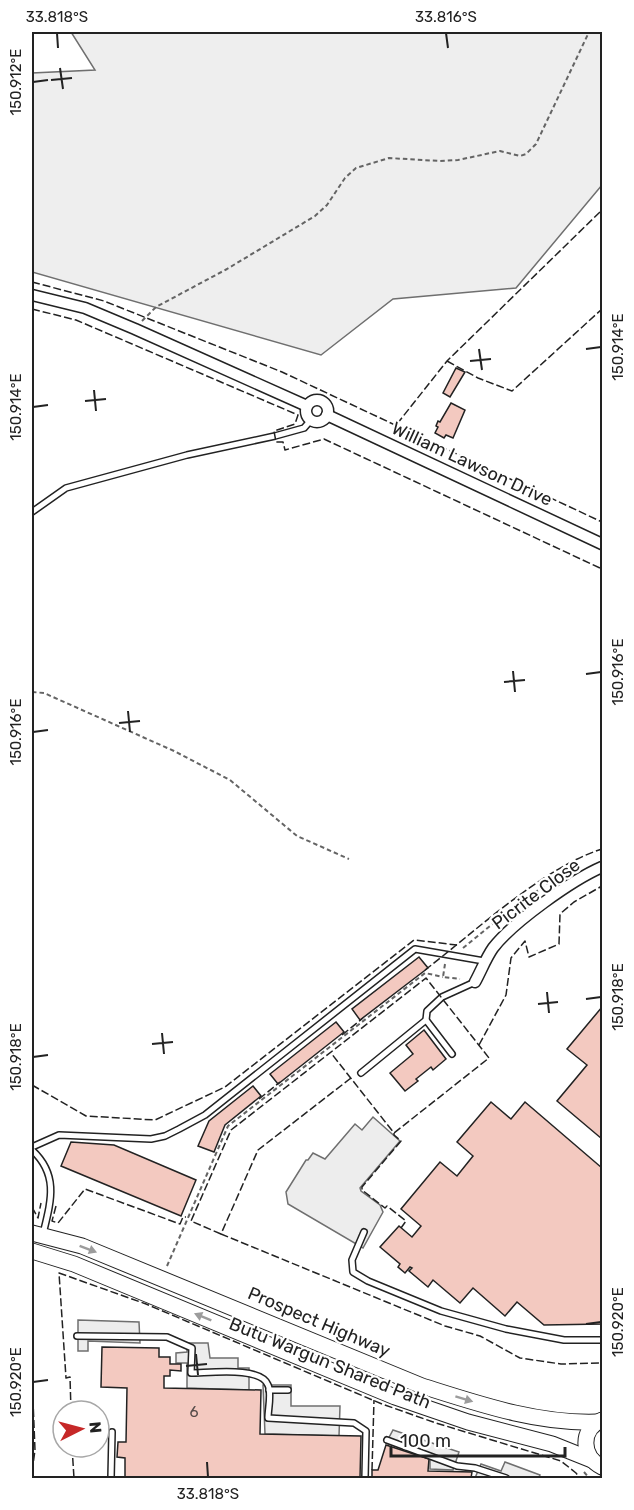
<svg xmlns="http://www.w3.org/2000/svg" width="634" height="1510" font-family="Rubik,sans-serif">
<rect width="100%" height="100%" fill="#fff"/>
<polygon fill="#eee" stroke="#6f6f6f" stroke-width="1.5" points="71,32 602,32 602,185 516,288 393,299 321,355 32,272 32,73 95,70"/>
<g fill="#ededed" stroke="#6f6f6f" stroke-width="1.5">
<polygon points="373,1117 400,1141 360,1188 361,1191 380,1205 383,1212 363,1248 288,1204 286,1192 306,1160 308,1160 313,1153 325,1159 355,1124 362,1130"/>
<polygon points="78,1320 139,1322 140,1343 88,1341 88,1351 78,1351"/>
<polygon points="187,1343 208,1343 210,1358 238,1358 238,1368 249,1368 249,1390 187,1388 187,1363 176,1363 176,1353 187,1352"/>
<polygon points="263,1385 291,1385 291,1406 340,1406 339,1436 265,1434"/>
<polygon points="393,1430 459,1452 453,1470 430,1469 430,1458 386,1443"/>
<polygon points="505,1462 540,1475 539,1478 475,1478 481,1464 501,1471"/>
</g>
<g fill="#f3c9c0" stroke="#222" stroke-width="1.5">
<polygon points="456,368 465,372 450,397 443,393"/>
<polygon points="451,403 465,410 453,438 446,435 444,438 435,433 438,427 436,426 438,421 440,422"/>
<polygon points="419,957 428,968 360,1020 352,1009"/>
<polygon points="602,1007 602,1139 557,1101 587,1065 567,1049"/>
<polygon points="336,1022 344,1032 278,1084 270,1074"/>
<polygon points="424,1030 446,1059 433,1070 431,1067 416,1079 418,1081 405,1091 390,1073 413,1054 406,1045"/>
<polygon points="253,1086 261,1096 225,1125 214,1152 198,1146 209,1121"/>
<polygon points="491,1102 511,1119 525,1102 602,1168 602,1324 544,1325 517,1302 505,1316 473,1288 460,1303 433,1280 428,1287 409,1271 412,1268 410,1267 405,1273 398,1267 400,1264 380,1247 399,1226 412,1237 421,1226 401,1209 440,1162 457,1176 473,1156 457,1142"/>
<polygon points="71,1142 114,1145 196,1180 181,1216 61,1166"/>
<polygon points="102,1347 159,1348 159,1357 170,1357 170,1364 181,1364 181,1371 170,1370 170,1376 164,1376 164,1388 261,1390 260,1434 361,1436 360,1478 125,1478 125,1458 117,1457 118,1442 126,1442 127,1388 101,1387"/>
<polygon points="386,1445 429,1459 428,1471 472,1472 471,1478 372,1478 372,1470 378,1470"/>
</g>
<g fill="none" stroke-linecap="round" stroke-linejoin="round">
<g stroke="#222" stroke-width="8">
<g id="lane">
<polyline points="32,512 66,488 187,455 275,436 304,428 311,420"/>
<polyline points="426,1020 452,1054"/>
<polyline points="361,1073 426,1020 427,1011 442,997 475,982"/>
<polyline points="32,1147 59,1135 151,1139 165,1136 179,1129 205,1115 415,949 484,961"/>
<path d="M32,1150C59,1175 51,1201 43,1234"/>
<polyline points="364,1232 352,1260 353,1272 368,1281 441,1311 506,1329 564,1340 602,1340"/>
<path d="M77,1336L167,1337L192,1348L191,1373C209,1373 261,1366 268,1385C272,1393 268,1409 268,1418L354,1423L366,1431L365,1478"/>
<polyline points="269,1390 288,1390"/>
<polyline points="387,1440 457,1466 475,1468 506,1478"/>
<polyline points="111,1478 112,1432"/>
</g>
</g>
<g stroke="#222" stroke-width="13">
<g id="street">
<polyline points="32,295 85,308 135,329 307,406"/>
<circle cx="317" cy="411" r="11"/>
<polyline points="327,415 602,544"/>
<path d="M475,982C481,971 486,958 493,948C513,922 572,880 602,867"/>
</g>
</g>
<g stroke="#222" stroke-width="17">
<g id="secondary">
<path d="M32,1233L82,1246L422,1386C479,1404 537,1424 597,1422"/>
<polyline points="32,1251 74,1264 395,1397 468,1422 552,1444 592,1460"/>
<path d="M602,1420C580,1429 581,1457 602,1467"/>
</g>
</g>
<g stroke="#646464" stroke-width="2" stroke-dasharray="4.5 3" stroke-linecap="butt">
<polyline points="142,321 156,307 227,269 315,216 327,205 345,178 356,168 389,158 440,161 458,160 500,151 520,156 526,154 536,144 589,32"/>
<polyline points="32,692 44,693 174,751 230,780 297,836 349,859"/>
<polyline points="463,948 490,926 568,868 574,870"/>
<polyline points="445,964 443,977 460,979"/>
<polyline points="167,1266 228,1126 425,973 443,977"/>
<polyline points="584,1472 589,1478"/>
</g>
<use href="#lane" stroke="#fff" stroke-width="5"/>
<use href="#street" stroke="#fff" stroke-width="10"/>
<use href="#secondary" stroke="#fff" stroke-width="15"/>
<g stroke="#222" stroke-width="1.5" stroke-dasharray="8 3" stroke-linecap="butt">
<polyline points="32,282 104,301 282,372 602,522"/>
<polyline points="32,309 76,320 298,415 295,424 274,431 276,442 283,442 285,450 324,439 602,569"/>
<polyline points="447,361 478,378 512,391 602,309"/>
<polyline points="397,424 447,361 602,210"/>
<path d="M425,970C476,931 542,868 602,849"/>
<polyline points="342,1035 363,1018"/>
<polyline points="479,1045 506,995 511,958 525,941 529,957 559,944 560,914 574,902 602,886"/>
<polyline points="351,1078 258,1150 221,1234 445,1326 480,1336 520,1358 561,1364 602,1363"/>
<polyline points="32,1085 86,1116 155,1120 225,1087 414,940 457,945"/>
<polyline points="259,1099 280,1082"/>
<polyline points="394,1133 394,1135 401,1141 362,1187 362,1190 385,1208 387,1206 406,1221 401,1228"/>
<polyline points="56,1206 52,1221 58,1223 85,1189 180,1224 183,1217 186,1217"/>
<polyline points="32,1207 38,1218 41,1203"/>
<polyline points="221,1234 191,1221 231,1130 426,978 489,1058 394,1133 331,1053"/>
<polyline points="32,1264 32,1270"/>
<polyline points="32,1376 35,1450 32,1472"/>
<polyline points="71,1411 70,1377 66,1378 59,1273 146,1304 382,1404 436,1423 561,1461 576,1473 580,1478"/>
<polyline points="72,1447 74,1478"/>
<polyline points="372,1470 374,1400"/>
</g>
</g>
<defs><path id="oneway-solid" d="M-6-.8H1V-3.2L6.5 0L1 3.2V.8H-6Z" transform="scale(1.5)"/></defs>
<g fill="#9c9c9c">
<use href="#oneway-solid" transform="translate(88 1249) rotate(21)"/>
<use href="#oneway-solid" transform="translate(203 1317) rotate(-158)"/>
<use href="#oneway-solid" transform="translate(464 1399) rotate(17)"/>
</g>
<path fill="none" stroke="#222" stroke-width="2" d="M57,33L58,48M446,33L448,48M60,68L63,89M51,80L72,78M33,82L48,80M479,349L482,370M586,349L601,347M470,361L491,359M94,390L96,411M85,401L106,399M33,407L48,405M513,671L515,692M586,674L601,672M504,682L525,680M128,711L130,732M119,723L140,721M33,732L48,730M547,992L549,1013M586,999L601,997M538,1004L558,1002M162,1033L164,1054M152,1044L173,1042M33,1057L48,1055M586,1324L601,1322M196,1354L198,1375M186,1366L207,1364M33,1382L48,1380M207,1462L208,1477"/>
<g text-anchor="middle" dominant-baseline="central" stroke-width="4.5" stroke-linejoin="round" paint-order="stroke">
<g font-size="15" fill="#564c4a">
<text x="194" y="1412">6</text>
</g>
<g font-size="18" fill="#222" stroke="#fff">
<text transform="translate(472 464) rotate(25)">William Lawson Drive</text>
<text transform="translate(536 894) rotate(-37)">Picrite Close</text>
<text transform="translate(319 1322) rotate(23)">Prospect Highway</text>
<text transform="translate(330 1363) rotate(22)">Butu Wargun Shared Path</text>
</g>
</g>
<rect width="634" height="1510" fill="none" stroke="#ffffff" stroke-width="66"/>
<g transform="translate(81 1429) rotate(84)"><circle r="28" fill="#ffffff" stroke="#a7a7a7" stroke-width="1.5"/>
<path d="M0-4.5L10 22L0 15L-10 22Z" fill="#c62828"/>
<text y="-9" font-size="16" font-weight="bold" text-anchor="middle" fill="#222222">N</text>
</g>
<path d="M391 1447v9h174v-9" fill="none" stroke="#222222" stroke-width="3"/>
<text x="400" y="1447" font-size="18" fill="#222222" stroke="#ffffff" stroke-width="4.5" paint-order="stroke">100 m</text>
<rect x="33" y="33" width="568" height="1444" fill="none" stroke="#222" stroke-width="2"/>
<g font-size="15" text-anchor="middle" fill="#222">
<text x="57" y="22">33.818°S</text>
<text x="446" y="22">33.816°S</text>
<text transform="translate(16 82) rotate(-90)" y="5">150.912°E</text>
<text transform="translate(618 347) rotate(-90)" y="5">150.914°E</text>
<text transform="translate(16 407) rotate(-90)" y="5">150.914°E</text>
<text transform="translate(618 672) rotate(-90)" y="5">150.916°E</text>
<text transform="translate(16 732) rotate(-90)" y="5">150.916°E</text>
<text transform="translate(618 997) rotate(-90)" y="5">150.918°E</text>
<text transform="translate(16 1057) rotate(-90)" y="5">150.918°E</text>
<text transform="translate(618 1322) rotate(-90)" y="5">150.920°E</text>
<text transform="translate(16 1382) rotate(-90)" y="5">150.920°E</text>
<text x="208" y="1499">33.818°S</text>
</g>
</svg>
